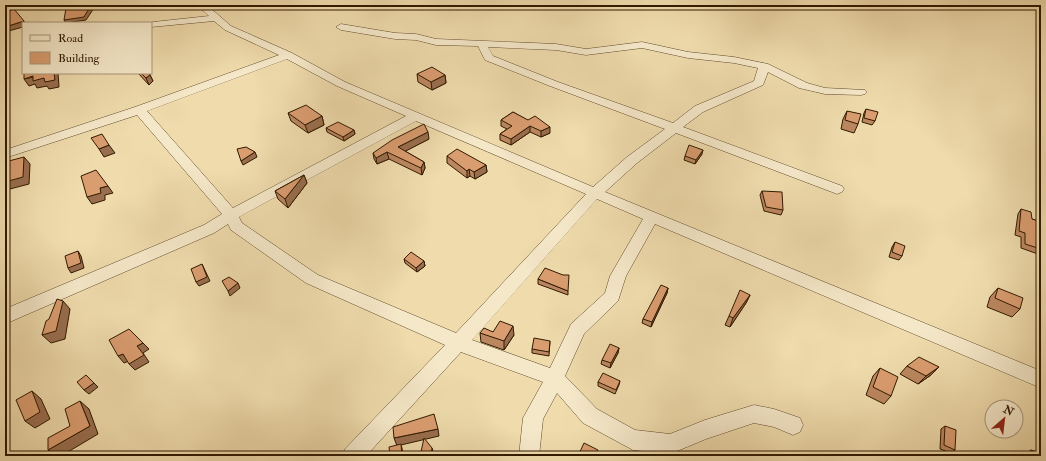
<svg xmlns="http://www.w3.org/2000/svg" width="1046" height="461" font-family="'IM FELL Double Pica',serif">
<rect width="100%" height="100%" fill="#efdbac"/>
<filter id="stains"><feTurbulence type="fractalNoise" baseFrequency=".005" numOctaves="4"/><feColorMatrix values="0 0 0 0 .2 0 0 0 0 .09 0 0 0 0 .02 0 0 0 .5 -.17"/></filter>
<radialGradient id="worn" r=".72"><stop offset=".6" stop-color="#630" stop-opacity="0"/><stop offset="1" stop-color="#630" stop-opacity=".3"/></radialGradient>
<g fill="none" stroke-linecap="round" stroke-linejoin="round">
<g stroke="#604a2b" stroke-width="1">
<path id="street" d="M197,5H207L231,26L292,53L345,82L593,187L627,157L665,129L550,86L485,60L478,46L436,45L416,40L395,39L341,30L336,27L341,24L395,33L416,34L436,39L556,44L586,49L642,42L688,52L734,57L768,64L807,83L825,88L865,90L867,92L865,94L861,95L825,94L799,88L768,72L763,85L703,112L683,127L842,186L844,189L842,192L837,194L832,192L676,133L637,163L605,192L1041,371V388L655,224L626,276L618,301L584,334L565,376L597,409L635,430L670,434L705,420L754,405L774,409L800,418L803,425L800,432L793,435L774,427L754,423L706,439L670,454L633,450L583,423L557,393L543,419L539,456H519L523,418L543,382L461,352L366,456H342L345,449L445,345L306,283L231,230L228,224L214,233L5,324V309L204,225L222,214L137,115L5,158V150L135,107L279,55L225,30L214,21L151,27V23H150L153,22L209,16ZM488,47L556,50L586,55L642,48L688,58L734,63L758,68L754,81L695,106L673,123L558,82L493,56ZM287,59L337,86L406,116L233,208L147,111ZM416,121L586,194L456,333L318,275L242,223L239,217ZM597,199L643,219L610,276L605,293L571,324L550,368L472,340Z"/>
</g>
<use href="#street" fill="#f5e8c9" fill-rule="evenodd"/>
</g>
<g fill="#bb8760" stroke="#311900">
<polygon points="138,73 149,73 153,81 149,85"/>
<polygon points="417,74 445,75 446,83 432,90 418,82"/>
<polygon points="866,109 875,121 872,125 862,122 864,113"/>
<polygon points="847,111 858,124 854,133 841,129 843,119"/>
<polygon points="513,112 550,133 541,137 530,132 511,145 500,140 500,134 507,129 501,126 501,120"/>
<polygon points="288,113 322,116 324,125 308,133 291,121"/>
<polygon points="326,128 354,130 355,134 344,141 327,132"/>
<polygon points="429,139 405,151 424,162 425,168 422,175 389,159 377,164 374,159 373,153"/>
<polygon points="702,154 695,164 684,160 685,156"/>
<polygon points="447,156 486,165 487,172 475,179 470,176 467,178 447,163"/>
<polygon points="304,175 307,183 288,208 278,199 275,191"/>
<polygon points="762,191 783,210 781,215 764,211 760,195"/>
<polygon points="1021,209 1032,219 1041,222 1041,251 1038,254 1021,248 1021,237 1015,235 1018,214"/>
<polygon points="895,242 902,256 899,260 889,257 892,247"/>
<polygon points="404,259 424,261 425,266 417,272 405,263"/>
<polygon points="538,279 568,291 568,295 538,284"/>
<polygon points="668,288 667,293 651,327 642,323 643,319"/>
<polygon points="998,288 1020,309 1012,317 987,307 990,297"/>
<polygon points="750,295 746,303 730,327 725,325 729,316"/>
<polygon points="493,332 514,335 504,350 481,342 480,333"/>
<polygon points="550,341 549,356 532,353 532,349"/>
<polygon points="619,348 618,353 610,368 601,364 602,360"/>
<polygon points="907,366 931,375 918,384 900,374"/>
<polygon points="880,368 891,396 884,404 866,395 873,376"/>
<polygon points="620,381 619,385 615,394 598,386 598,382"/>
<polygon points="945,426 955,450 951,453 940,449 941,429"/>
<polygon points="1031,450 1041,456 1022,456"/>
</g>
<g fill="#996e4e" stroke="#311900">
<polygon points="91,5 96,5 86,20 66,23 64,20"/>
<polygon points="24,21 25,23 23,23 23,27 5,32 5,27"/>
<polygon points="54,73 58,73 59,87 49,89 47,86 37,88 35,84 29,86 24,79"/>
<polygon points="150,75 153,81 149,85 146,78"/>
<polygon points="445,75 446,83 432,90 431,82"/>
<polygon points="322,116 324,125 308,133 305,125"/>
<polygon points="530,126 530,132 511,145 511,139"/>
<polygon points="550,127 550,133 541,137 541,131"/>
<polygon points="354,130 355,134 344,141 343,137"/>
<polygon points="428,132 429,139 400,154 398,147"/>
<polygon points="109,145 115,153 104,157 99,149"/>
<polygon points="703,150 702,154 695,164 696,160"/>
<polygon points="255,152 257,157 243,165 241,161"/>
<polygon points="387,152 389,159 377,164 376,158"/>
<polygon points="24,157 30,164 29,184 6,190 8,203 5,204 5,182"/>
<polygon points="424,162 425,168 422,175 421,168"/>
<polygon points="486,165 487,172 475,179 474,172"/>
<polygon points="469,169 470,176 467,178 467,171"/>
<polygon points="304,175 307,183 288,208 285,199"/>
<polygon points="108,186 113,193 105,195 105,200 92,204 87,197 100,188"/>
<polygon points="78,251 81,256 84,268 71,273 68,268"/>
<polygon points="424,261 425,266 417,272 416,268"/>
<polygon points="202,264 210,281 199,286 196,282"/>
<polygon points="238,283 240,288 230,296 228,291"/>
<polygon points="5,285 7,290 5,291"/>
<polygon points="668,288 667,293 651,327 652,322"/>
<polygon points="750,295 746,303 730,327 733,318"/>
<polygon points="63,301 70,309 65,339 51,343 42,335"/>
<polygon points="513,326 514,335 504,350 504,341"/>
<polygon points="143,343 149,349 143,353 149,362 135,370 129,364 137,346"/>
<polygon points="619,348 618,353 610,368 611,363"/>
<polygon points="123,354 129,361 124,363 118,356"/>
<polygon points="939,367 931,375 918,384 926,376"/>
<polygon points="94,383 98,387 89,394 84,390"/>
<polygon points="32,391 41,399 50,419 35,428 25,421"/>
<polygon points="80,401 89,409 98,434 61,456 56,456 48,450 90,426"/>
<polygon points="438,429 439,436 401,445 402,448 403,456 402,456 397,446 394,438"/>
<polygon points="432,448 433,451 432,456 431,456"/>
</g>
<g fill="#da9d70" stroke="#311900">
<polygon points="63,5 91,5 84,17 64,20 66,8 63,6"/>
<polygon points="14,9 24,21 5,27 5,12"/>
<polygon points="432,67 445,75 431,82 417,74"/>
<polygon points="24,73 54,73 55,80 45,82 44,78 33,81 33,76 24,79"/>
<polygon points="141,73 149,73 150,75 146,78"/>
<polygon points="306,105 322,116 305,125 288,113"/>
<polygon points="866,109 878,112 875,121 864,118"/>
<polygon points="847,111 861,114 858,124 845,120"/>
<polygon points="513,112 528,120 535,116 550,127 541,131 530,126 511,139 500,134 512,126 501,120"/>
<polygon points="338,122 354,130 343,137 326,128"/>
<polygon points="424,124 428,132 398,147 424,162 421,168 387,152 376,158 373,153 392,140"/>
<polygon points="102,134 109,145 99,149 91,138"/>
<polygon points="689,145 703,150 696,160 685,156"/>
<polygon points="246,147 255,152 241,161 237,149"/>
<polygon points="457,149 486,165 474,172 469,169 467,171 447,156"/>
<polygon points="24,157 23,177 5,182 5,162"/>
<polygon points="96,170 108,186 100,188 101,193 87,197 81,176"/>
<polygon points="304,175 285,199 275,191"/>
<polygon points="762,191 782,192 783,210 766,207"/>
<polygon points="1021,209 1031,212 1032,219 1041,222 1041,249 1025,244 1025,233 1019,231"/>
<polygon points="895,242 905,246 902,256 892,252"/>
<polygon points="78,251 81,263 68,268 65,256"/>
<polygon points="411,252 424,261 416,268 404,259"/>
<polygon points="202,264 207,277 196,282 191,269"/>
<polygon points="545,268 563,275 569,275 568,291 538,279"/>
<polygon points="229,277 238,283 228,291 222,281"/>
<polygon points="661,285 668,288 652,322 643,319"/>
<polygon points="998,288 1023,298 1020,309 995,298"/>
<polygon points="740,290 750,295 733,318 729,316"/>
<polygon points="57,299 63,301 56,331 42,335 46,321 49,319"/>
<polygon points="500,321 513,326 504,341 480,333 484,328 493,332"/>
<polygon points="129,329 143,343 137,346 144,355 129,364 123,354 118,356 109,340"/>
<polygon points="534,338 550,341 549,352 532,349"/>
<polygon points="610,344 619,348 611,363 602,360"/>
<polygon points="919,357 939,367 926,376 907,366"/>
<polygon points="880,368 898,377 891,396 873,387"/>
<polygon points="603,373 620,381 616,390 598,382"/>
<polygon points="86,375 94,383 84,390 77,382"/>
<polygon points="32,391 40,412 25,421 16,400"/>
<polygon points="80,401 90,426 48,450 48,438 70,426 65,409"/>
<polygon points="434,414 438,429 394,438 393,427"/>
<polygon points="945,426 956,430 955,450 944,445"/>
<polygon points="424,438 432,448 431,456 421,456 421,452"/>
<polygon points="584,443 598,450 595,456 578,456"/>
<polygon points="401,444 402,456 390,456 389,447"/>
<polygon points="1031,450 1041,453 1041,456 1032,456"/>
</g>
<rect width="1046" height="461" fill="none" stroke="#efdbac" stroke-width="20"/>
<rect x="6" y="6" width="1034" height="449" fill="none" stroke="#311900" stroke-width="2"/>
<rect x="10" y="10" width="1026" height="441" fill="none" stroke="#311900"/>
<rect x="22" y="22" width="130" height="52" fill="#f5e8c9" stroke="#a79579"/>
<rect x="30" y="35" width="20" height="6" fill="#f5e8c9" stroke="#a79579"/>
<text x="58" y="42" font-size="12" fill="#311900">Road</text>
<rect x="30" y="52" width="20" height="12" fill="#da9d70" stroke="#a79579"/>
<text x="58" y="62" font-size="12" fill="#311900">Building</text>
<g transform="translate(1004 419) rotate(28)"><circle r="19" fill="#f5e8c9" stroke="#a79579"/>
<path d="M0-3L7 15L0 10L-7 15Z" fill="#8f2418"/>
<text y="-6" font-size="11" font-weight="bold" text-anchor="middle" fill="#311900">N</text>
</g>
<rect width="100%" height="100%" filter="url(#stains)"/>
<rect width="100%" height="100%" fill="url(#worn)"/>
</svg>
